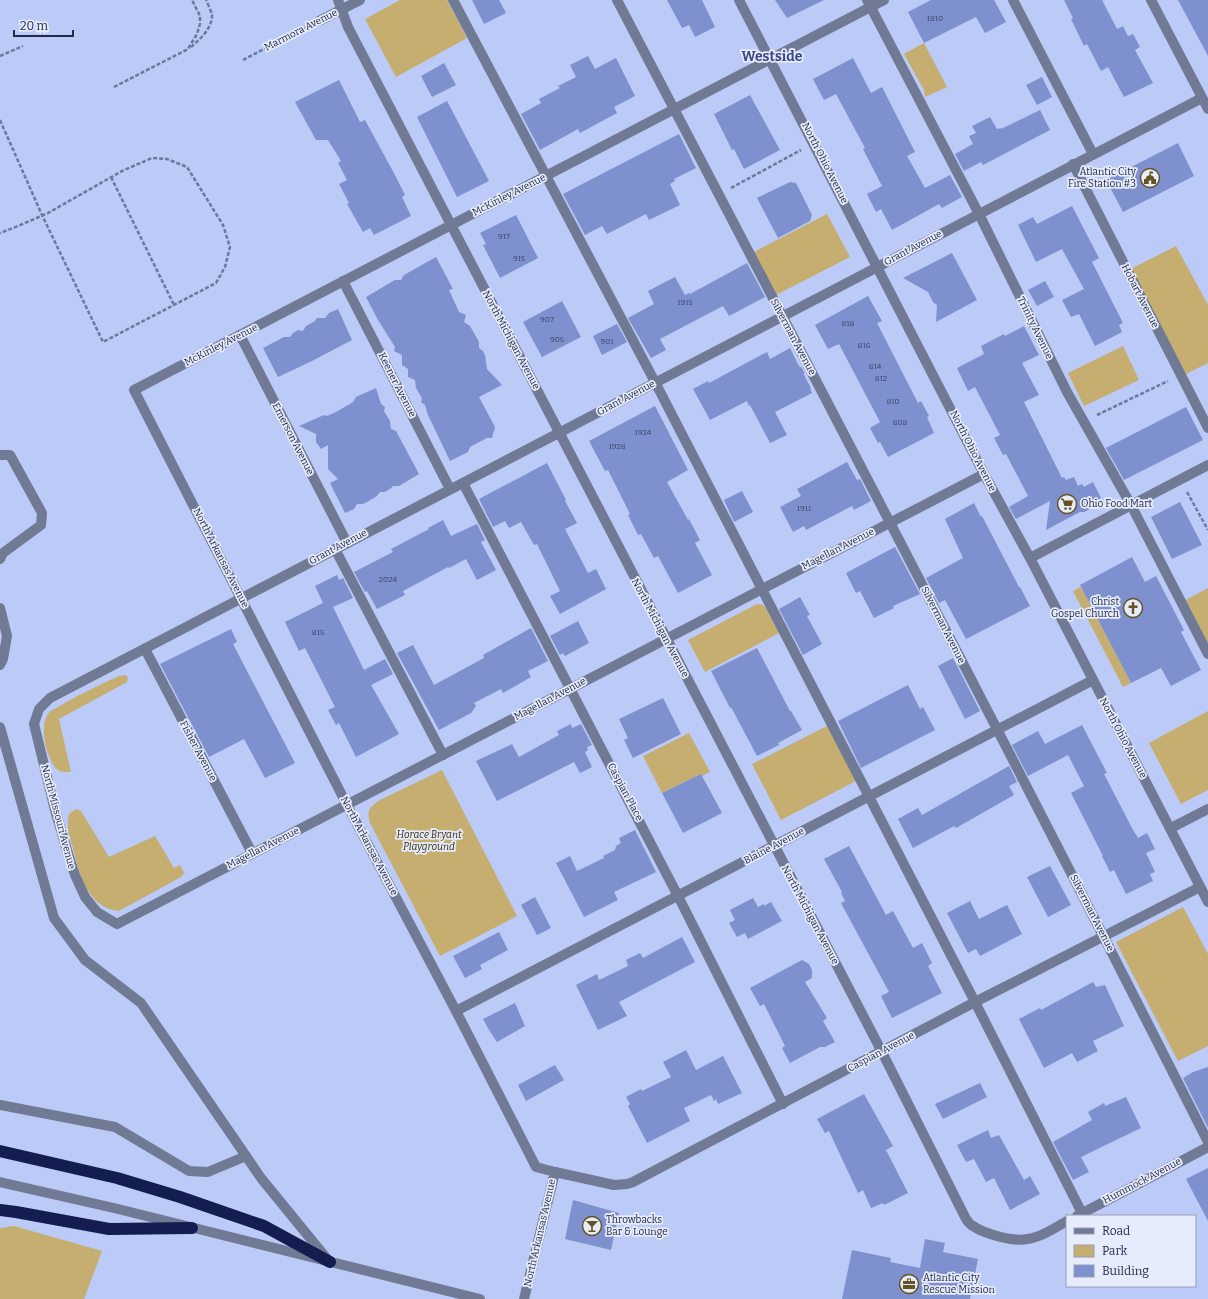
<svg xmlns="http://www.w3.org/2000/svg" width="1208" height="1299" font-family="Bitter,serif">
<rect width="100%" height="100%" fill="#bbcaf6"/>
<g fill="#c5ae6f">
<polygon points="400,0 447,0 467,38 396,77 365,19"/>
<polygon points="924,43 947,87 925,97 924,90 904,54"/>
<polygon points="827,214 850,257 776,295 754,252"/>
<polygon points="1176,246 1208,305 1208,363 1186,374 1131,269"/>
<polygon points="1123,346 1139,380 1084,406 1068,373"/>
<polygon points="1081,587 1131,683 1123,687 1073,591"/>
<polygon points="1208,588 1208,644 1186,600"/>
<polygon points="757,604 763,605 766,608 779,633 705,672 688,640"/>
<path d="M125,675L128,677L127,682L59,719L71,772C57,773 54,768 49,756C44,745 41,724 48,714C50,710 55,709 58,707C78,695 99,685 119,676Z"/>
<polygon points="1208,711 1208,790 1181,804 1149,743"/>
<polygon points="827,726 856,781 781,820 752,764"/>
<polygon points="689,733 710,772 702,776 701,774 662,793 643,756"/>
<path d="M442,770L517,916L440,956L370,823C367,811 368,809 378,801Z"/>
<path d="M77,809L81,811L109,857L155,836L174,868L180,865L184,873L181,877L119,911C88,908 79,874 73,848C70,839 67,829 68,820C68,814 71,811 77,809Z"/>
<polygon points="1183,907 1208,954 1208,1046 1178,1061 1116,942"/>
<polygon points="14,1226 102,1251 84,1299 0,1299 0,1228"/>
</g>
<g fill="#7e91ce">
<polygon points="472,0 499,0 506,13 484,24"/>
<polygon points="667,0 702,0 715,27 695,37 689,25 682,28"/>
<polygon points="775,0 824,0 787,18"/>
<polygon points="931,0 994,0 1006,22 985,33 976,17 924,43 908,12"/>
<polygon points="1064,0 1102,0 1117,29 1123,26 1128,36 1133,34 1140,47 1135,50 1153,83 1124,97 1108,67 1101,71 1087,44 1084,46 1071,19 1073,18"/>
<polygon points="1178,0 1208,0 1208,56"/>
<polygon points="588,56 595,69 616,58 635,96 614,107 617,113 580,133 578,129 540,150 521,114 541,103 539,99 560,88 558,86 576,77 570,65"/>
<polygon points="853,58 871,93 882,87 915,152 907,156 925,188 950,175 962,197 942,208 939,204 892,230 881,209 876,212 867,194 882,186 863,149 865,148 836,94 824,100 813,79"/>
<polygon points="444,63 456,85 432,97 421,76"/>
<polygon points="1042,77 1052,97 1037,105 1026,85"/>
<polygon points="339,80 360,122 365,120 395,175 405,195 402,197 411,216 374,235 370,228 363,232 347,204 349,203 339,184 347,180 338,163 341,161 328,140 316,140 295,102"/>
<polygon points="750,95 780,150 744,169 734,149 732,150 714,114"/>
<polygon points="447,101 489,181 457,197 417,117"/>
<polygon points="1040,110 1050,130 983,165 981,162 964,171 955,154 973,144 969,136 976,133 972,126 990,117 997,129 1001,128 1001,129"/>
<polygon points="679,134 696,168 674,179 675,181 670,184 680,205 649,220 646,214 607,234 602,226 585,235 563,194"/>
<polygon points="1178,143 1194,176 1123,212 1106,180"/>
<polygon points="790,182 796,183 812,215 810,221 778,238 757,198"/>
<polygon points="1072,206 1099,258 1092,262 1123,323 1119,325 1122,332 1095,346 1079,314 1071,317 1062,300 1084,289 1062,249 1036,262 1018,225 1033,217 1037,224"/>
<polygon points="516,215 538,258 500,278 483,245 486,244 480,233"/>
<polygon points="952,253 977,300 936,322 937,305 933,302 928,292 903,278"/>
<polygon points="436,257 453,289 449,290 459,312 466,315 464,322 470,326 479,342 479,348 483,351 485,355 487,369 502,385 479,397 495,427 492,438 487,438 470,447 468,452 450,461 428,415 425,405 421,402 422,398 416,388 415,380 408,377 408,369 402,365 402,355 394,351 395,347 378,320 366,297 395,280 401,280 404,275"/>
<polygon points="747,263 765,297 729,316 723,306 660,339 666,350 651,358 628,318 654,304 648,291 675,277 685,295 689,293 690,294"/>
<polygon points="1045,281 1054,297 1037,306 1028,290"/>
<polygon points="868,296 882,321 877,323 918,403 921,401 929,416 927,417 934,433 888,457 880,442 878,443 870,428 880,422 839,344 828,349 815,325"/>
<polygon points="562,301 581,337 542,357 523,322"/>
<polygon points="338,309 352,340 314,360 278,377 263,348 284,337 290,337 293,333 298,330 303,331 306,326 315,321 317,318 325,318 329,313"/>
<polygon points="617,324 627,342 602,355 593,336"/>
<polygon points="1024,326 1039,355 1022,363 1039,395 1024,402 1062,478 1064,477 1066,480 1074,477 1078,486 1082,484 1084,487 1093,482 1101,498 1092,503 1090,509 1084,512 1080,512 1046,530 1050,501 1016,519 1009,507 1028,496 1006,454 1003,455 994,438 1000,435 975,387 968,391 957,368 984,354 981,346 1004,334 1005,336"/>
<polygon points="790,348 799,366 802,368 804,372 804,375 811,388 810,388 812,393 775,412 787,435 770,443 750,405 749,406 747,401 710,420 693,389 708,381 709,383 767,352 770,359"/>
<polygon points="376,388 381,404 385,407 384,411 390,421 391,429 396,431 419,474 399,486 393,486 390,489 385,492 380,492 377,496 367,502 363,504 357,504 354,509 345,513 330,483 338,479 328,469 328,445 321,449 316,442 316,434 299,426 324,415 327,416 336,412 353,402 356,397"/>
<polygon points="655,406 688,470 667,482 688,520 689,519 700,540 695,543 712,575 678,593 658,556 654,558 641,534 638,535 628,515 630,514 608,470 605,471 589,441"/>
<polygon points="1186,407 1203,440 1124,480 1106,448"/>
<polygon points="847,462 857,480 860,479 871,501 854,510 852,506 806,530 804,526 793,532 780,507 801,496 797,489"/>
<polygon points="547,463 566,500 565,501 577,523 565,529 588,573 596,569 606,589 560,614 550,596 560,591 537,544 534,545 521,522 509,528 505,521 493,527 479,499"/>
<polygon points="742,491 753,512 734,522 724,500"/>
<polygon points="1180,502 1202,545 1172,559 1151,517"/>
<polygon points="974,503 981,517 982,516 1019,587 1020,587 1030,606 966,639 945,600 939,603 926,578 963,558 945,519"/>
<polygon points="443,520 451,536 477,524 485,540 481,542 496,570 477,580 466,559 449,568 448,567 403,591 405,595 377,609 367,591 365,592 354,572 393,552 391,549 429,529 428,528"/>
<polygon points="895,547 920,594 893,606 894,608 874,618 860,591 856,593 846,573"/>
<polygon points="1132,557 1145,582 1156,576 1184,630 1181,632 1201,670 1171,686 1161,668 1131,683 1080,585"/>
<polygon points="337,575 339,580 343,578 353,598 333,607 364,670 385,659 393,674 371,685 399,734 356,757 339,723 336,725 328,710 335,707 305,648 299,651 285,622 323,603 315,586"/>
<polygon points="800,597 810,615 807,616 822,644 803,655 779,609"/>
<polygon points="578,621 589,643 565,656 563,653 560,655 550,636"/>
<polygon points="531,628 548,661 528,671 531,677 503,693 501,689 474,703 476,706 471,713 439,730 397,653 413,645 434,685 484,658 483,655"/>
<polygon points="231,629 237,642 233,644 295,763 265,778 244,739 209,757 160,664"/>
<polygon points="757,648 790,711 791,711 802,730 778,743 779,745 757,756 731,707 730,708 711,671"/>
<polygon points="953,658 980,711 965,719 938,666"/>
<polygon points="908,685 920,709 923,707 935,730 861,768 838,721"/>
<polygon points="663,698 681,734 633,758 624,740 628,738 619,719"/>
<polygon points="571,724 572,728 581,724 592,745 587,747 588,750 585,752 592,767 580,773 574,762 497,801 476,761 512,744 519,757 559,735 557,731"/>
<polygon points="1082,725 1107,773 1104,774 1132,828 1138,838 1147,833 1155,849 1146,853 1155,872 1150,874 1153,881 1126,894 1114,870 1110,872 1102,856 1103,856 1071,793 1084,786 1068,755 1028,776 1012,745 1038,731 1045,744"/>
<polygon points="1009,766 1017,782 1009,786 1014,795 956,828 954,826 913,848 898,819 918,808 922,815"/>
<polygon points="701,774 722,813 683,833 662,793"/>
<polygon points="635,830 656,872 614,892 618,900 584,917 556,863 570,856 577,871 604,858 603,856 615,850 616,846 621,843 619,838"/>
<polygon points="849,846 886,915 893,911 913,948 922,943 932,963 928,966 942,993 892,1018 881,996 889,992 841,903 845,901 841,893 842,892 824,859"/>
<polygon points="1050,866 1071,905 1048,917 1027,877"/>
<polygon points="535,897 551,928 537,935 521,905"/>
<polygon points="753,898 758,907 764,904 764,906 771,902 782,921 748,939 745,933 737,937 729,923 735,920 730,910"/>
<polygon points="970,901 979,919 1007,905 1022,934 980,956 976,949 968,953 947,913"/>
<polygon points="499,932 508,950 480,965 482,969 465,978 453,956"/>
<polygon points="682,937 695,962 619,1002 627,1016 598,1030 576,985 597,974 599,980 628,966 626,960 640,953 643,958"/>
<polygon points="802,960 809,964 812,970 812,978 805,982 827,1018 823,1021 835,1042 825,1047 820,1047 790,1063 782,1048 785,1046 764,1004 760,1006 750,988"/>
<polygon points="1093,982 1096,987 1105,985 1124,1026 1093,1041 1098,1051 1077,1062 1072,1053 1044,1068 1019,1019 1040,1008 1041,1010"/>
<polygon points="515,1003 525,1026 497,1042 489,1030 483,1019"/>
<polygon points="686,1050 696,1070 723,1056 742,1093 718,1104 716,1099 714,1101 711,1095 684,1108 690,1121 647,1143 628,1106 630,1104 626,1097 641,1089 642,1091 671,1077 663,1062"/>
<polygon points="555,1065 564,1080 526,1101 518,1085"/>
<polygon points="1208,1067 1208,1128 1183,1078 1193,1072"/>
<polygon points="980,1083 987,1097 943,1119 935,1104"/>
<polygon points="864,1094 893,1146 886,1150 908,1193 884,1205 883,1203 871,1208 863,1190 858,1193 829,1131 825,1133 817,1119"/>
<polygon points="1126,1097 1141,1128 1081,1157 1089,1172 1073,1180 1053,1142 1092,1120 1088,1112 1104,1103 1105,1106"/>
<polygon points="988,1130 991,1138 999,1135 1024,1180 1030,1176 1040,1194 1010,1210 994,1178 986,1182 974,1159 966,1162 957,1145"/>
<polygon points="1208,1168 1208,1221 1186,1179"/>
<polygon points="573,1200 619,1213 611,1250 565,1239"/>
<polygon points="925,1239 945,1243 943,1252 978,1259 970,1299 842,1299 852,1250 891,1258 890,1262 920,1268"/>
</g>
<g fill="none" stroke-linecap="round" stroke-linejoin="round">
<g stroke="#6c789c" stroke-width="2.5" stroke-dasharray="4 2" stroke-linecap="butt">
<path d="M191,47C200,39 212,29 212,15C211,11 208,4 206,0"/>
<polyline points="0,56 23,46"/>
<polyline points="243,60 306,27"/>
<polyline points="114,87 188,49 197,34 200,24 200,16 192,0"/>
<path d="M0,120L42,215L103,342L216,283L225,267L230,247L223,225L187,167L167,159L152,158L122,171L48,213C32,220 16,227 0,233"/>
<polyline points="111,177 174,305"/>
<polyline points="731,188 801,150"/>
<polyline points="1097,415 1168,381"/>
<polyline points="1187,492 1208,530"/>
</g>
<g stroke="#717a94" stroke-width="10">
<path d="M338,0L348,27L882,1052L965,1217C967,1221 969,1224 973,1226C985,1234 1013,1242 1027,1239C1041,1237 1055,1228 1067,1221"/>
<polyline points="453,0 655,382 975,1002 1082,1213"/>
<path d="M617,0C816,380 1015,760 1208,1142"/>
<polyline points="739,0 984,474 1030,558 1208,902"/>
<polyline points="867,0 979,214 1067,392 1131,505 1208,654"/>
<polyline points="1013,0 1093,154"/>
<polyline points="1151,0 1208,109"/>
<polyline points="319,21 360,0"/>
<polyline points="1073,164 1208,428"/>
<polyline points="343,281 450,489"/>
<polyline points="240,335 347,543"/>
<polyline points="0,455 10,455 42,513 41,525 3,553 0,559"/>
<polyline points="984,474 117,924 97,912 85,897 75,875 70,860 55,810 34,724 39,709 50,698 1202,98"/>
<polyline points="463,483 678,896 783,1104"/>
<polyline points="335,549 443,755"/>
<polyline points="1030,558 1208,465"/>
<polyline points="0,608 7,636 3,659 0,665"/>
<polyline points="145,649 252,853"/>
<polyline points="0,727 54,918 85,960 141,1003 261,1178 327,1259"/>
<polyline points="1171,828 1208,809"/>
<polyline points="456,1011 1093,680"/>
<polyline points="0,1105 115,1127 189,1171 208,1172 246,1156"/>
<polyline points="555,1172 614,1185 627,1184 633,1182 975,1002 1200,887"/>
<polyline points="0,1182 114,1208 480,1299"/>
<polyline points="1077,1216 1208,1147"/>
<polyline points="524,1299 555,1172 536,1167 456,1011 347,805 134,390 884,0"/>
</g>
<g stroke="#141d50" stroke-width="12">
<polyline points="0,1151 117,1178 180,1197 264,1226 330,1262"/>
<polyline points="0,1210 16,1212 109,1229 192,1228"/>
</g>
</g>
<defs>
<g id="civic-ring" transform="scale(1)"><circle r="9.5" fill="#e6ecfb" stroke="#655421" stroke-width="1.5"/><path d="M-.6-6.5H3V-4.5H.6V-3L4-1V1h2V6H-6V1h2V-1L-.6-3ZM-1.2 2.5V6h2.4V2.5Z" fill="#655421"/></g>
<g id="supermarket-ring" transform="scale(1)"><circle r="9.5" fill="#e6ecfb" stroke="#655421" stroke-width="1.5"/><path d="M-6-5.5h2.5l.6 2H6L4.5 2H-2.5L-4.4-4H-6ZM-1.5 3.2a1.3 1.3 0 1 0 .1 0ZM3 3.2a1.3 1.3 0 1 0 .1 0Z" fill="#655421"/></g>
<g id="church-ring" transform="scale(1)"><circle r="9.5" fill="#e6ecfb" stroke="#655421" stroke-width="1.5"/><path d="M-1.2-6h2.4v3.5h3.3v2.4h-3.3V6h-2.4V-.1h-3.3v-2.4h3.3Z" fill="#655421"/></g>
<g id="bar-ring" transform="scale(1)"><circle r="9.5" fill="#e6ecfb" stroke="#655421" stroke-width="1.5"/><path d="M-6-5H6L.8 .8V4.5H3.5V6h-7V4.5H-.8V.8Z" fill="#655421"/></g>
<g id="office-ring" transform="scale(1)"><circle r="9.5" fill="#e6ecfb" stroke="#655421" stroke-width="1.5"/><path d="M-6-3h4V-5.5h4V-3h4V5H-6ZM-1-4.5V-3h2v-1.5ZM-6 0V1H6V0Z" fill="#655421"/></g>
</defs>
<g fill-rule="evenodd">
<use href="#civic-ring" x="1150" y="178"/>
<use href="#supermarket-ring" x="1067" y="504"/>
<use href="#church-ring" x="1133" y="608"/>
<use href="#bar-ring" x="592" y="1226"/>
<use href="#office-ring" x="909" y="1284"/>
</g>
<g text-anchor="middle" dominant-baseline="central" stroke-width="3.5" stroke-linejoin="round" paint-order="stroke">
<g font-size="8" fill="#394469">
<text x="935" y="18">1810</text>
<text x="504" y="236">917</text>
<text x="519" y="258">915</text>
<text x="685" y="302">1915</text>
<text x="547" y="319">907</text>
<text x="848" y="323">818</text>
<text x="557" y="339">905</text>
<text x="607" y="341">901</text>
<text x="864" y="345">816</text>
<text x="875" y="366">814</text>
<text x="881" y="378">812</text>
<text x="893" y="401">810</text>
<text x="900" y="422">808</text>
<text x="643" y="432">1924</text>
<text x="617" y="446">1928</text>
<text x="804" y="508">1911</text>
<text x="388" y="579">2024</text>
<text x="318" y="632">815</text>
</g>
<g font-size="10" fill="#222a47" stroke="#e6ecfb">
<text transform="translate(301 30) rotate(-27)">Marmora Avenue</text>
<text transform="translate(825 163) rotate(63)">North Ohio Avenue</text>
<text transform="translate(509 195) rotate(-27)">McKinley Avenue</text>
<text transform="translate(913 248) rotate(-28)">Grant Avenue</text>
<text transform="translate(1140 296) rotate(63)">Hobart Avenue</text>
<text transform="translate(1035 328) rotate(64)">Trinity Avenue</text>
<text transform="translate(793 337) rotate(62)">Silverman Avenue</text>
<text transform="translate(511 340) rotate(62)">North Michigan Avenue</text>
<text transform="translate(221 345) rotate(-27)">McKinley Avenue</text>
<text transform="translate(397 385) rotate(63)">Keener Avenue</text>
<text transform="translate(626 398) rotate(-28)">Grant Avenue</text>
<text transform="translate(293 439) rotate(63)">Emerson Avenue</text>
<text transform="translate(973 451) rotate(63)">North Ohio Avenue</text>
<text transform="translate(338 547) rotate(-28)">Grant Avenue</text>
<text transform="translate(838 549) rotate(-27)">Magellan Avenue</text>
<text transform="translate(221 558) rotate(63)">North Arkansas Avenue</text>
<text transform="translate(943 625) rotate(63)">Silverman Avenue</text>
<text transform="translate(660 628) rotate(62)">North Michigan Avenue</text>
<text transform="translate(550 699) rotate(-28)">Magellan Avenue</text>
<text transform="translate(1123 738) rotate(62)">North Ohio Avenue</text>
<text transform="translate(198 751) rotate(62)">Fisher Avenue</text>
<text transform="translate(625 792) rotate(62)">Caspian Place</text>
<text transform="translate(58 817) rotate(75)">North Missouri Avenue</text>
<text transform="translate(369 846) rotate(62)">North Arkansas Avenue</text>
<text transform="translate(774 846) rotate(-28)">Blaine Avenue</text>
<text transform="translate(263 848) rotate(-27)">Magellan Avenue</text>
<text transform="translate(1092 913) rotate(63)">Silverman Avenue</text>
<text transform="translate(810 915) rotate(62)">North Michigan Avenue</text>
<text transform="translate(881 1052) rotate(-28)">Caspian Avenue</text>
<text transform="translate(1142 1181) rotate(-28)">Hummock Avenue</text>
<text transform="translate(540 1233) rotate(-77)">North Arkansas Avenue</text>
</g>
<g font-size="10" fill="#222a47" stroke="#e6ecfb" text-anchor="start">
<text x="1136" y="172" text-anchor="end">Atlantic City<tspan x="1136" dy="12">Fire Station #3</tspan></text>
<text x="1081" y="504">Ohio Food Mart</text>
<text x="1119" y="602" text-anchor="end">Christ<tspan x="1119" dy="12">Gospel Church</tspan></text>
<text x="606" y="1220">Throwbacks<tspan x="606" dy="12">Bar &amp; Lounge</tspan></text>
<text x="923" y="1278">Atlantic City<tspan x="923" dy="12">Rescue Mission</tspan></text>
</g>
<g font-size="10" font-style="italic" fill="#372c0c" stroke="#e6ecfb">
<text x="429" y="835">Horace Bryant<tspan x="429" dy="12">Playground</tspan></text>
</g>
<g font-size="14" font-weight="bold" fill="#384887" stroke="#e6ecfb">
<text x="772" y="56">Westside</text>
</g>
</g>
<rect x="1066" y="1215" width="130" height="72" fill="#e6ecfb" stroke="#989eb3"/>
<rect x="1074" y="1228" width="20" height="6" fill="#717a94" stroke="#989eb3"/>
<text x="1102" y="1235" font-size="12" fill="#222a47">Road</text>
<rect x="1074" y="1245" width="20" height="12" fill="#c5ae6f" stroke="#989eb3"/>
<text x="1102" y="1255" font-size="12" fill="#222a47">Park</text>
<rect x="1074" y="1265" width="20" height="12" fill="#7e91ce" stroke="#989eb3"/>
<text x="1102" y="1275" font-size="12" fill="#222a47">Building</text>
<path d="M14 30v6h59v-6" fill="none" stroke="#222a47" stroke-width="2"/>
<text x="20" y="30" font-size="12" fill="#222a47" stroke="#e6ecfb" stroke-width="3" paint-order="stroke">20 m</text>
</svg>
